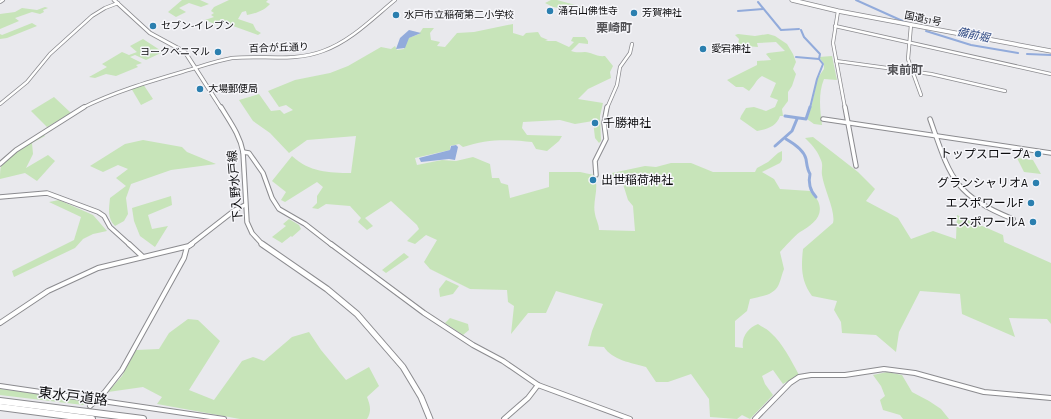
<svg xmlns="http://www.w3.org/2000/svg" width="1051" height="419" font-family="'Alegreya Sans','Noto Sans JP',sans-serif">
<rect width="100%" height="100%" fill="#e9e9ed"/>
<g fill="#c7e4b9">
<polygon points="182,0 200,0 209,4 201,7 189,3 179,8 186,12 176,17 168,12"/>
<path d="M229,0H268L266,2L270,4C265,10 255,14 247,15L246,11L242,12L238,19L253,24L256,30L261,33L258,35L222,22L217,25L205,20L214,17L211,15L214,13L211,11L214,7Z"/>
<path d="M551,0H557L590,9L585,12L563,6C557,10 551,6 545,3Z"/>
<polygon points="45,7 48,8 43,10 44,12 40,14 32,12 15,18 19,21 0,29 0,14 15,12 22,8 37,10"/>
<polygon points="32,23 37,26 7,38 0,39 0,34 2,35"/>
<path d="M513,24V33L523,36L526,33L538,32L541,37L548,40L545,41H556L569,47L574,42L571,41L573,37H585L588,41V44L579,43L571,51C576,53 580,52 585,52C591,52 596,57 605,56L613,66L610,72L611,78L588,89L578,99L603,103L600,116L601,141L599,143L595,138L593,121L575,124L560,120L523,122L522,128L527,135L562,136L559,141L547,151L536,149L532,142C508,139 486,139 463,147L459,144L450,146V150L415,158L417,165L442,160L456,161L473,157L490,164L492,178H499L501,183L508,185L510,198L549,187V172H580L594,175C600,188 592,201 595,214C596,220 599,224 599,230L635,231L633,206L628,200L623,184L616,182L612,173L645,166L656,167L671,163H691L713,172H755L757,168L768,162L778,153L782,151V160L780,163L762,172L774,179L780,189L810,191C812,195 816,197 818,201C825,217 811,225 800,232C793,237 786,246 780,252L784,269C782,274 781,279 779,284C774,296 761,296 750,299L747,311L735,321V347L743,348C741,337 748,328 758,324C762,327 767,329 771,333C783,344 791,360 799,375L783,384L773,370L762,376L765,384L773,395L750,419L742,415L737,419L710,417L709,399L691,374L668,382H656L646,367C632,363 612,360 604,347L588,346L592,331L603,304L556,291L546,313H528L511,334L514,306L508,302L507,290L470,289L430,269L424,262L437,240L426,235L415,244L407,241L419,229L417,225L391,201L365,218L373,226L367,230L358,222L361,218L350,206L326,204L318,209L312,208L317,203V196L323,187L317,182L285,202L281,200L286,192L272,181L292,156C309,172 329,173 351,173L356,136L307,140L289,153L270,133L253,121L239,100L259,94L271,111L280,110L284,114L293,110L286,105L279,107L268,91L295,80L330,73L348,66L381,47L391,49L395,46L397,50L404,49L406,39L419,34L423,28H434L430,33L431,40L440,42L437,46L445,47L457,33L474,32Z"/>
<path d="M738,34L755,36L768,34L775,36L787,44L793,54L796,62L793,69L796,74L792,86L788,92V101L782,109L783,116H780C776,127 767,129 757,131L740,119L741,116L746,108L754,107L766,111L775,107L778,100L770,97L776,83L762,76C755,81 755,85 749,91L743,87H736L727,80L757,65V61L771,60L766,54L768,53L785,51L776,42L757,43L758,47L746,46L738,44L739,39L735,35Z"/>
<polygon points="143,39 163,52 146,60 135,55 130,57 142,63 136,65 138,67 116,76 106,74 95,78 89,77 107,67 102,64 122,52 129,55 137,52 130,46"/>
<path d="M832,56L837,80L824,79C818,93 820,110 822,125L814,124L807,119L812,104L817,79L824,69V64L819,57Z"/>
<polygon points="143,84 153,99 141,105 131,88"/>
<polygon points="54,97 71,113 47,127 31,111"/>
<path d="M43,134L45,136L32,143L33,154L26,168L48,155L55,161L37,181L25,173L0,179C0,173 0,168 2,163C11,151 30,142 43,134Z"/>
<path d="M813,137L858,172L875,189L866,201L898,218L911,239L933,231L956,239L957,215L1003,235L1004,242L1051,263V324L1047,319L1009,318L1015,337L962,314L960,294L920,291L899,332L896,352L876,335L842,333L841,322L834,310L837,301L812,296C801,281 801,267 803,249L833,223C836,212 824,189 822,175C821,169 824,165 820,158C817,150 811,144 805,138Z"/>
<path d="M143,140L182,147L187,152L216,164L171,170L131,184L126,198L128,214L124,221L115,226C107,218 109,209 110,198L126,186L116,178L128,169L118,165L103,172L90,166L125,144Z"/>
<polygon points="1017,158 1033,160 1041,174 1024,172"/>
<polygon points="171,196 172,205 148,215 152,229 168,226 155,247 140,236 134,221 132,208"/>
<polygon points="59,200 93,215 107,231 93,234 83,239 75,248 14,277 12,271 74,240 81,217 49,202"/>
<polygon points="289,219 299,225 301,229 292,237 291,236 282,243 272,237 286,226 283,224"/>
<polygon points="404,253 409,257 386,273 382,270"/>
<polygon points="446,280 459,286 453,294 440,297 439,289"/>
<polygon points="450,318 468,324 469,330 463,335 445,323"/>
<path d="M188,319L198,320L220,341L189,390L214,400L242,361L253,357L264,361L292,337L309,332L321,350L346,380L369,367L379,386L367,397C370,405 372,411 367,419H240L157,404L162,397L143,387L108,392L122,376L136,350L159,349L169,333Z"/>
<polygon points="887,372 902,375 912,392 929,401 941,409 949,419 903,419 900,415 883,410 880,400 885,396 881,386 873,375"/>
<polygon points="0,389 89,400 83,405 0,395"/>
</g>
<g fill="#92abdb">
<polygon points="409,30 421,33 409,38 405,48 396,49 400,38"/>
<polygon points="456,145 458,147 455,160 449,159 421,162 419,158 450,150 451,146"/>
</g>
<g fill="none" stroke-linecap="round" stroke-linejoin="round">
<g stroke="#92abdb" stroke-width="2">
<polyline points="856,0 907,23"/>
<polyline points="758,2 781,30 799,29"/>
<polyline points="738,11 763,9"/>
<polyline points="801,30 804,37 820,54 819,59 823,64 817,79 810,108"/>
<polyline points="926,31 971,45 1018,53"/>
<polyline points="1027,54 1051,55"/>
<polyline points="796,57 819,59"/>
</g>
<g stroke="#92abdb" stroke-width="3">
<polyline points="785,116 806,119 810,107"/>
<path d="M786,139C793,143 804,150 806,159C807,165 807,169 810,174C808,182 810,191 816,197"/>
<polyline points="775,146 792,131 797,119"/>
</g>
<g stroke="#8b8b8f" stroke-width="4">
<g id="tertiary-far2">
<polyline points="0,2 3,0"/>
<polyline points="838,11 833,43 845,108"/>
<polyline points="911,25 908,59 921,95"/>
<polyline points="835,26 1051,74"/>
<polyline points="836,61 931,74 1005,91"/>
<polyline points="0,104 27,82 50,54 92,16 105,8 118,3"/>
<path d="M82,108C114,92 148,82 182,72C199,67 215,61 232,58C263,55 294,62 323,51C351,41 373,18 395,0"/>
<polyline points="607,108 617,85 620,67 630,53 632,44"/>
</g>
</g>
<g stroke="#8b8b8f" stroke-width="5.5">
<g id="tertiary-far1">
<polyline points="845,107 856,166"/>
<polyline points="823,119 1051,153"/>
<path d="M930,119C950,176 953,195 1013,219"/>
<polyline points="243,152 249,153 263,173 272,198 279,209 305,224 332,245"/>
<polyline points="0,164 16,150 84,107"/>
<polyline points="596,175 595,161 606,139 604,123 607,107"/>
<polyline points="0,197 47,193 98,212 104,216 110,227 130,245"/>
<polyline points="190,245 235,210 245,205"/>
</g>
</g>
<g stroke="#8b8b8f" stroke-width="6">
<g id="tertiary">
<polyline points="129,244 143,257"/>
<polyline points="331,244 424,313 473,345 503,361 538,385 630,419"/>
<polyline points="0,323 48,291 98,268 189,246 192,244"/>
<polyline points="0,386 224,419"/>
<polyline points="90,406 104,393 122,370 184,258 187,247"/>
<polyline points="504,419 528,398 538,385"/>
<polyline points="755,419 790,383 799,377 811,375 845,375 884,369 915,373 984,392 1051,398"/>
</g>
</g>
<g stroke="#8b8b8f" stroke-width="4.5">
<polyline id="secondary-far2" points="114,0 150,33 185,52 221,108"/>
</g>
<g stroke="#8b8b8f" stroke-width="5.5">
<path id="secondary-far1" d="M221,107C230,122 240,135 243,152L247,222L252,233L263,245"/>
</g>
<g stroke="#8b8b8f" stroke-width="7">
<polyline id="secondary" points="262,244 327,289 357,314 403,367 421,397 430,419"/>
</g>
<g stroke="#8b8b8f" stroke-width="5">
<polyline id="trunk" points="792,0 838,11 1051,51"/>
</g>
<g stroke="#8b8b8f" stroke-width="8">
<g id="motorway">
<polyline points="0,401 143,419"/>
<polyline points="0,407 92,419"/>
</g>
</g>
<use href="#tertiary-far2" stroke="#fff" stroke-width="2.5"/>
<use href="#tertiary-far1" stroke="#fff" stroke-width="3.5"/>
<use href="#tertiary" stroke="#fff" stroke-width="4"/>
<use href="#secondary-far2" stroke="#fff" stroke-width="3"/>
<use href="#secondary-far1" stroke="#fff" stroke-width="3.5"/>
<use href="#secondary" stroke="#fff" stroke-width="5"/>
<use href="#trunk" stroke="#fff" stroke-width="3.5"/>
<use href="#motorway" stroke="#fff" stroke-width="6"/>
</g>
<g fill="#2b7faf" stroke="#f6f6fa" stroke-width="1.5">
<circle cx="550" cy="11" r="4"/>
<circle cx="634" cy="13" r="4"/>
<circle cx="396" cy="15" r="4"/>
<circle cx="153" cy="26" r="4"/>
<circle cx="703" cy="49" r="4"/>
<circle cx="218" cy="52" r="4"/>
<circle cx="200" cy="89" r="4"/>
<circle cx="595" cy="123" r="4"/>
<circle cx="1038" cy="154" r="4"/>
<circle cx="593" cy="180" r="4"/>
<circle cx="1036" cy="183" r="4"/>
<circle cx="1031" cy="203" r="4"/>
<circle cx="1033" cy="222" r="4"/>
</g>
<g text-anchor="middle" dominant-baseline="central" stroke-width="3" stroke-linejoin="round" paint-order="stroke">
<g font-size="10" fill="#0d0d0f" stroke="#f6f6fa" text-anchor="start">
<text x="558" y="11">涌石山佛性寺</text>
<text x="642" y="13">芳賀神社</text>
<text x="404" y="15">水戸市立稲荷第二小学校</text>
<text x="161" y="26">セブン-イレブン</text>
<text x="711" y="49">愛宕神社</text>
<text x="210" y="52" text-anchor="end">ヨークベニマル</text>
<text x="208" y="89">大場郵便局</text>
</g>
<g font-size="10" fill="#0d0d0f" stroke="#f6f6fa">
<text transform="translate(923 19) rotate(11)">国道51号</text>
<text transform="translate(279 48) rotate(-2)">百合が丘通り</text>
</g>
<g font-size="11" font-style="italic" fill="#2a4681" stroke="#f6f6fa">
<text transform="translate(973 35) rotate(12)">備前堀</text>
</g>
<g font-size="12" font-weight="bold" fill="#545458" stroke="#f6f6fa">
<text x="614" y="28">栗崎町</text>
<text x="905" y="70">東前町</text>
</g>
<g font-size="12" fill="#0d0d0f" stroke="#f6f6fa" text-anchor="end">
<text x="603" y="123" text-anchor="start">千勝神社</text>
<text x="1030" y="154">トップスロープA</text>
<text x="601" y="180" text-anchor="start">出世稲荷神社</text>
<text x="1028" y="183">グランシャリオA</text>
<text x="1023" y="203">エスポワールF</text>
<text x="1025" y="222">エスポワールA</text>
</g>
<g font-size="12" fill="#0d0d0f" stroke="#f6f6fa">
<text transform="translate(235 186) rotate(-95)">下入野水戸線</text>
</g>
<g font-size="14" fill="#0d0d0f" stroke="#f6f6fa">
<text transform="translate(73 397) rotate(7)">東水戸道路</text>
</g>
</g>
</svg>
